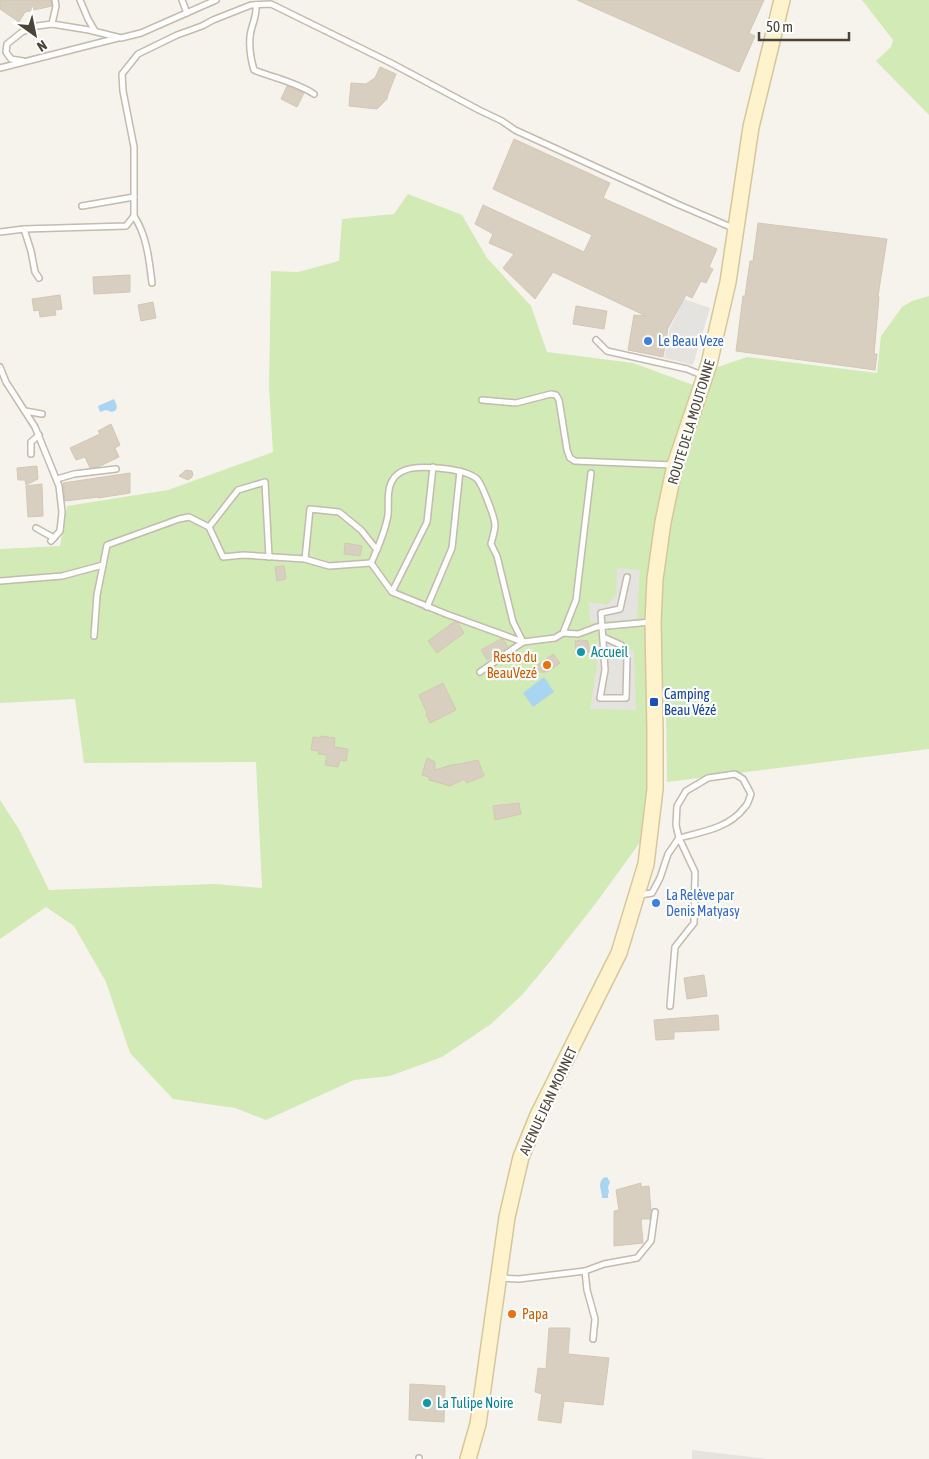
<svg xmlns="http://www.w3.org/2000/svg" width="929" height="1459" font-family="'Asap Condensed',sans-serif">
<rect width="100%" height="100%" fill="#f6f3ec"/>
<polygon fill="#e6e2dd" points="692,1450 769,1459 692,1459"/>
<g fill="#d2eab5">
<polygon points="862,0 929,0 929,115 876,61 891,47 893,40"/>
<polygon points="408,194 462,215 487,258 531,306 547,352 633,363 696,386 657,523 646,673 646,722 649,770 641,841 596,903 548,964 522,995 491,1024 442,1057 390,1076 354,1080 266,1120 235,1108 173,1099 130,1053 106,982 74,926 46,907 0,939 0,800 20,831 49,890 214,884 262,888 256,762 84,763 75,699 0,703 0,549 60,546 67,506 168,490 273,452 269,387 271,271 298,272 339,261 342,219 394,214"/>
<polygon points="929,296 929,749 667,782 666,706 658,671 659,577 679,472 712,369 747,357 877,373 881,336 902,307 912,301"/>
</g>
<g fill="#e5e3e0">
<polygon points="684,299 710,308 693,365 664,358 670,328"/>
<polygon points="617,568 640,570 637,619 590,622 589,602 607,605 616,595"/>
<polygon points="610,636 634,652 636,710 590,709 597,665 599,637"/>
</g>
<g fill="#a9d4f2">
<polygon points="114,399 117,406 116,410 112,412 106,410 100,412 98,406"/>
<polygon points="544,677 554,692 533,707 523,693"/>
<path d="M607,1177L610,1182L608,1187L609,1192L608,1194V1198H602C602,1190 597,1185 603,1178Z"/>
</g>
<g fill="#d8cfc1" stroke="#d3c7b4">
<polygon points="0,0 51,0 52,6 25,12 19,22 0,9"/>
<polygon points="577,0 764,0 749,33 755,36 739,72"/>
<polygon points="380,67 396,74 388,94 387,99 377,109 349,106 351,83 366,84 375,78"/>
<polygon points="287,86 304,93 297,107 281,99"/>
<polygon points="514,139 610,183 603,198 717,249 709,267 713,269 706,283 701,281 692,298 686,295 668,328 663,357 628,350 634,315 646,316 553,272 535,299 503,268 514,254 489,243 493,234 475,224 483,205 584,252 592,235 493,189"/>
<polygon points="758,223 887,239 878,296 879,297 874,354 877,354 875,370 736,351 743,296 745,296 750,261 753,261"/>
<polygon points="130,275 130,292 94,294 93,277"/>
<polygon points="60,295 62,309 55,310 56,315 40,317 39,310 34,311 32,299"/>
<polygon points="153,302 156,318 141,321 138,305"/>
<polygon points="576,306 607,311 604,329 573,324"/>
<polygon points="111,424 120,445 115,448 119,457 98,467 90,468 85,457 76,460 70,448 100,434 98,431"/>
<polygon points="37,466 38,479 26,485 25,480 18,480 17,468"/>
<polygon points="186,470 192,471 193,475 191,478 188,480 179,476"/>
<polygon points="130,473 130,493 98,498 99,497 65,501 63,483"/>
<polygon points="42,484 43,516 28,517 26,486"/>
<polygon points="345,543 362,546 360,556 344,554"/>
<polygon points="284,566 286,579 277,581 275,567"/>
<polygon points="454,622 457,622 464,633 437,653 428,641"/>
<polygon points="501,639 503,639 508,647 487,660 481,650"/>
<polygon points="581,640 588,641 589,652 576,653 575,641"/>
<polygon points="553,654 560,663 547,672 528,672"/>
<polygon points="443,683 456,710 430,723 426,714 427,713 419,695"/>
<polygon points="321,736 335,738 334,747 348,749 346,761 340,760 338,767 325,765 327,755 318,754 319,751 311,750 313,737 321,738"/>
<polygon points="427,758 435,762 435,770 455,764 455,765 478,760 484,776 467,783 464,779 450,786 429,780 429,777 422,775"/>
<polygon points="519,803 521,814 495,820 493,806"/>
<polygon points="704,975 707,996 687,999 684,978"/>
<polygon points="718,1015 719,1030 674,1032 674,1039 656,1040 654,1020"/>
<polygon points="641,1183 641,1187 649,1186 651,1211 650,1219 641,1219 643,1243 614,1246 614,1211 619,1210 616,1190"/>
<polygon points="549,1328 570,1328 568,1354 609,1358 603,1405 564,1401 561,1423 538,1420 542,1394 535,1392 538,1368 546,1369"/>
<polygon points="410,1384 445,1386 444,1422 409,1420"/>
</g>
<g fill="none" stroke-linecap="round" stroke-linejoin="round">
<g stroke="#c2bbae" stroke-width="8">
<g id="lane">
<polyline points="80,0 88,19 95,31"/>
<polyline points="182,0 187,13"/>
<path d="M256,5C257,18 251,25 250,37C249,48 251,60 254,70C274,78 296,82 314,94"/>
<polyline points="52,24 56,6 55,0"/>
<polyline points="23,61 11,59 6,52 7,44 22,32 37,26 52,24 89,30 121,38 141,33 216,0"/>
<polyline points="0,68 118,38"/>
<polyline points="82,206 134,197"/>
<path d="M134,216C147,236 149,259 152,283"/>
<polyline points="24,229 31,251 35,272 39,278"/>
<polyline points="0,232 24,229 126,226 134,216 134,147 123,91 122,74 138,54 177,35 202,26 213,20 251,5 271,4 391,63 479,110 502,121 515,130 677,204 733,228"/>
<polyline points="596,340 607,351 687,369 704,376"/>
<polyline points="0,367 6,382 35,427 59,486 62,512 60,531 51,541"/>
<polyline points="482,400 516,403 551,394 556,395 559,400 567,450 570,458 575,461 673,465"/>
<polyline points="25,411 42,414"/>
<polyline points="31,454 31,442 39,435"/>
<polyline points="57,479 74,474 116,469"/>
<polyline points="209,527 238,490 265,482 269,557"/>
<polyline points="36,528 54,538"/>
<polyline points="305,559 310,509 339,512 361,530 377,550"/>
<path d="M371,563C378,548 385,532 388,515C389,504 386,488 394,478C395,476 400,472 403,471C416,464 465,468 477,479C482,484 495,518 495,525C495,531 492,539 491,544L497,556L513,622L523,642"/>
<polyline points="371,563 392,592 446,614 523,642"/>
<polyline points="0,581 62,576 103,565"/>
<polyline points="392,592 427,522 433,467"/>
<polyline points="427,607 452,548 460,471"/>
<polyline points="563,633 578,634 597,627 651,622"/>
<polyline points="94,636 97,595 107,545 179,519 189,517 209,527 223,557 243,555 305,559 329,566 371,563"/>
<polyline points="603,637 621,645 627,659 626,698 600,698 605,670 601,613 620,609 627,577"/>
<polyline points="480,672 523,642 555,638 563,633 576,600 591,473"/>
<path d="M735,774L743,779L751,794C749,799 748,805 744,808C729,828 702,832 679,838L676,825L677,806L686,791L708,778Z"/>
<polyline points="640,895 652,893 660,878 668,854 679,838 695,872 694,923 675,947 670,1006"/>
<polyline points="585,1271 587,1290 595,1319 593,1339"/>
<polyline points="501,1278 519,1279 585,1271 604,1264 637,1258 651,1241 655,1212"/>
<polyline points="419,1459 419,1458"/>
</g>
</g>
<g stroke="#d6c79b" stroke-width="18">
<polyline id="secondary" points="468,1459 478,1424 507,1217 521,1157 538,1115 619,953 646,864 655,789 655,730 653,622 655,579 663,522 675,465 709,364 728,282 751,127 782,0"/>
</g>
<use href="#lane" stroke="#fff" stroke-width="5"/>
<use href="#secondary" stroke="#fff3cd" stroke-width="15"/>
</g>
<g fill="#3f7fe0" stroke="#fff" stroke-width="2">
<circle cx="648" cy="341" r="5"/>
<circle cx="656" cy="903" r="5"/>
</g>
<g fill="#0f9aa8" stroke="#fff" stroke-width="2">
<circle cx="581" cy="652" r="5"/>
<circle cx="427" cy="1403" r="5"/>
</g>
<g fill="#e8710a" stroke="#fff" stroke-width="2">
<circle cx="547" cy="665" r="5"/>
<circle cx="512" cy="1314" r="5"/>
</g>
<rect fill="#1a4fb4" stroke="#fff" stroke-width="2" x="649" y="697" width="10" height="10" rx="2.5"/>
<g text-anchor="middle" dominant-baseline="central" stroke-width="4.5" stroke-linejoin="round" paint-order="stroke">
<g font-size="14" fill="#366cbe" stroke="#fff" text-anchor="start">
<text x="658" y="341">Le Beau Veze</text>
<text x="666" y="895">La Relève par<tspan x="666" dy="16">Denis Matyasy</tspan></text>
</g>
<g font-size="14" fill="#4b4439" stroke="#fff">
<text transform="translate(691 422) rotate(-73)">ROUTE DE LA MOUTONNE</text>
<text transform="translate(548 1101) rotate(-65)">AVENUE JEAN MONNET</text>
</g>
<g font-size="14" fill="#0d838f" stroke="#fff" text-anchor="start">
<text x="591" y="652">Accueil</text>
<text x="437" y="1403">La Tulipe Noire</text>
</g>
<g font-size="14" fill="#c56008" stroke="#fff" text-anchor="end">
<text x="537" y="657">Resto du<tspan x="537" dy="16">BeauVezé</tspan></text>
<text x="522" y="1314" text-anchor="start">Papa</text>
</g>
<g font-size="14" fill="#164399" stroke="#fff" text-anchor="start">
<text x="664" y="694">Camping<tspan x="664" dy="16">Beau Vézé</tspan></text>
</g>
</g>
<g transform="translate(35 35) rotate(147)" stroke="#ffffff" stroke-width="4" paint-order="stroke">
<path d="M0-4L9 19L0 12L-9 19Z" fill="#4b4439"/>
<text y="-8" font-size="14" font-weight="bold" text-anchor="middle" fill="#4b4439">N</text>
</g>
<path d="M759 32v8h90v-8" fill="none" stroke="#4b4439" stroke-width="2.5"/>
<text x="766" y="32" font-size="15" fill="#4b4439" stroke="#ffffff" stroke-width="4" paint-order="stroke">50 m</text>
</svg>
